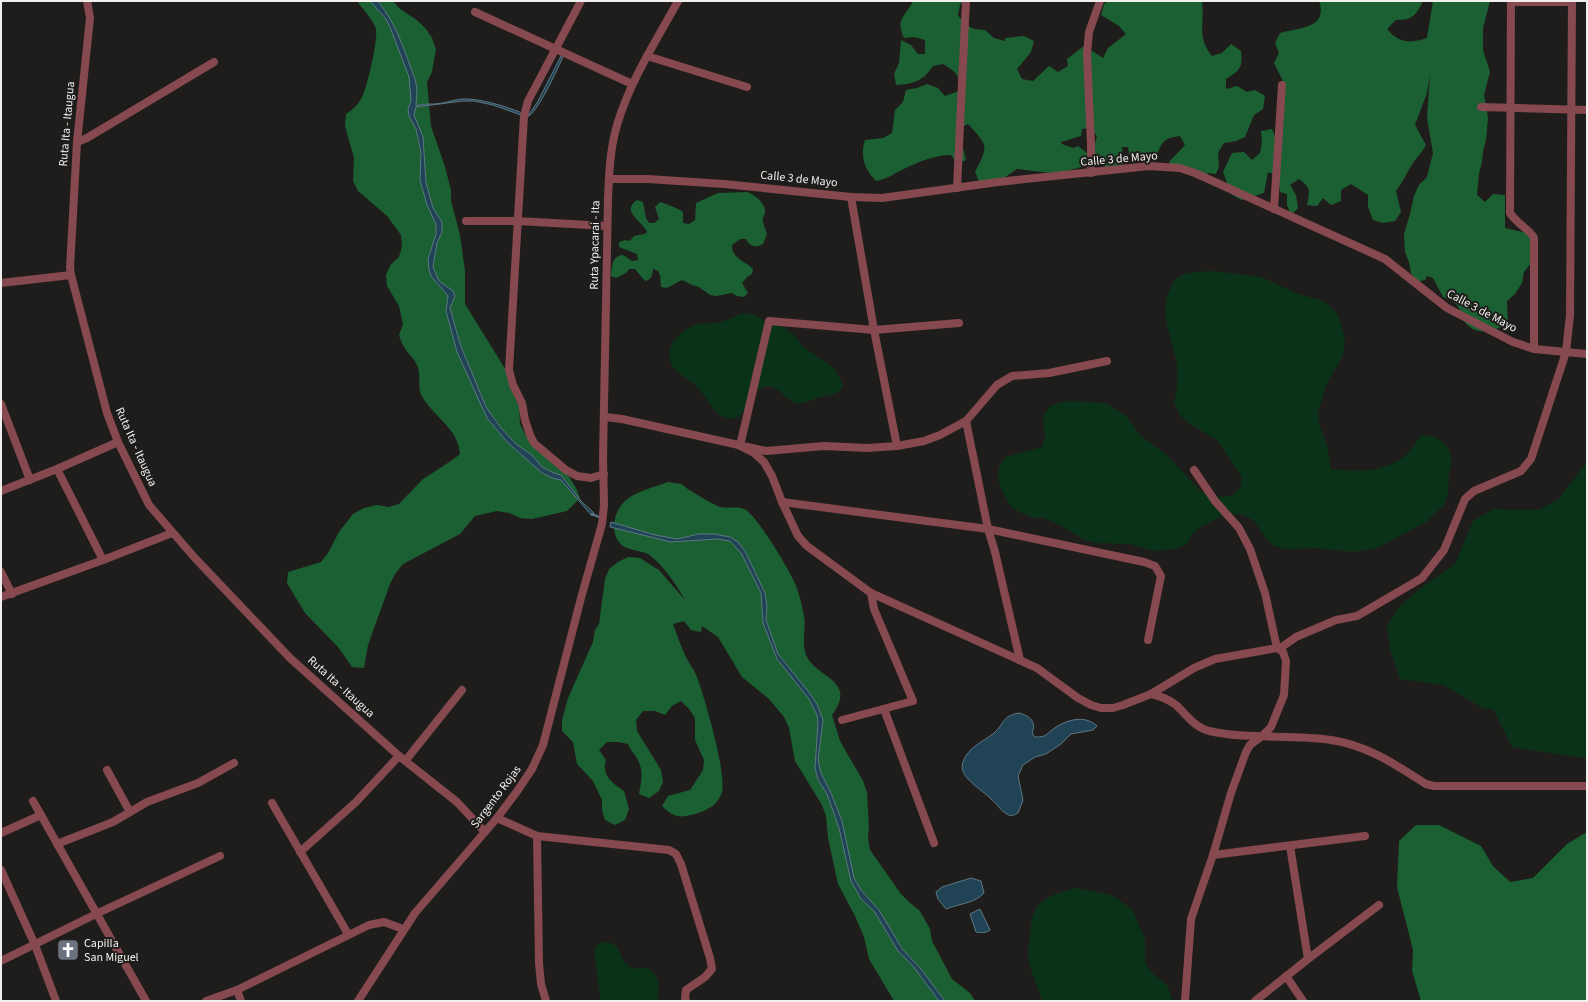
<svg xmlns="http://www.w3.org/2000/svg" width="1588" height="1002" font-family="'Source Sans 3',sans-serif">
<rect width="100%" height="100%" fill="#1f1d1b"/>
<g fill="#0a3218">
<path d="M1214,271L1261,277L1298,294L1321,300L1331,307L1338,315L1345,337L1344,349L1341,360L1328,381L1324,392L1318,413L1319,424L1327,445L1331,469C1357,472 1387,473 1408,453C1413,448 1417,441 1421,435L1432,436L1442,441L1449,449L1452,462L1449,473L1448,494L1444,505L1426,522L1377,548L1353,552L1317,548L1285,549L1274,546L1266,539L1254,521L1244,515L1232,514L1221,516L1201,527L1192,534L1187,544L1176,549L1153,551L1130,544L1096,543L1085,540L1054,522L1043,518H1033L1012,508L1001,489L998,478L999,467L1005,457L1042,447L1045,438L1043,416L1049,407L1060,402L1072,401L1106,403L1126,416L1140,435L1168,456L1199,490L1209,495L1221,497L1231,496L1240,488L1242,477L1217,440L1188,423L1180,415L1174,403C1177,391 1178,379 1177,366C1174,341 1160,319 1168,294C1170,289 1173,281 1177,278C1186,271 1203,272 1214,271Z"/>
<path d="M743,313L754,315L769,323L781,325L795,336L802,346L835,369L843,385C837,397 827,395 817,398C808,401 802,406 793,402C787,399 782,393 776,389C759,378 747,405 741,416C716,426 711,401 697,387C685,374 664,371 671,347C674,336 687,327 698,324C705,323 713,324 720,322C727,321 735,316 743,313Z"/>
<polygon points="1587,461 1587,758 1576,757 1512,747 1493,709 1483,708 1443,685 1400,679 1390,649 1387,626 1400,606 1417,591 1455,564 1473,521 1493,509 1539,510 1559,499"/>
<path d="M1077,888L1111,895L1132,909L1145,939V961L1150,971L1167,985L1173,1001H1042C1039,990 1034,980 1031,969C1027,958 1028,946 1030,935C1031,927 1031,919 1035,911C1041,897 1063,891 1077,888Z"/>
<path d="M602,942C624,942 616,957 629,966C633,970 639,968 644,968C660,969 660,990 657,1001H601C599,983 594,965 595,948Z"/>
</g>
<g fill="#1a6032">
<path d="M357,1H393L399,8L418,21L426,29L432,38L436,49L432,72L427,82L431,126L445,167L451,190V201L460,235L465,271V304L512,380L518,391L520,424L525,434L531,443L565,470L576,488L580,498L567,511L532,519L520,518L509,513L497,511L475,516L460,534L403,564L395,574L390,584L368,645L364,668L352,667L338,647L305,613L287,583L288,572L321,562L328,553L339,532L353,514L364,508L377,505L388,507L399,504L423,479L451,461L460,454C458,428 435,418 423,398C416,388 422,375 417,365C414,358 407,353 404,347C402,343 400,339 399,335L403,324L399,306L387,286L386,275L391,264L399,257L402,246L401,235L387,216L358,191L353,181L354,158L345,126L346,114C352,110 357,106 361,99C367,89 378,40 376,29C374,21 362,8 357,1Z"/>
<path d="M913,1H963L960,5L958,15L964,24L974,29L985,30L994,38L1005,41V38L1024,36L1034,41L1031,52L1017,69L1022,79L1033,81L1049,66L1058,72L1068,66L1067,59L1084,46L1103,58L1108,48L1126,34L1119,26L1101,15L1104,4L1108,1H1202C1205,23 1196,36 1212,56L1222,53L1231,44L1241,51C1243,67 1240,71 1226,79V89L1237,86L1247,92L1255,90L1265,96L1263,109L1254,115L1245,137L1236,141L1224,143L1218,153L1219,167L1216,174L1208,173L1206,176L1176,170L1169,162L1185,145L1180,136C1165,138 1162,141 1157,155L1147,160L1137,162L1129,154L1128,147H1122L1123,164C1109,170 1104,168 1092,158L1094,147L1097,136L1090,128L1082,129L1081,136L1061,142L1062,144L1073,148L1078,146L1087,153L1085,166L1063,172L1051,173L1017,169L998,182H979L975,172C989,145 988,146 968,124L958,129L966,160L957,164L951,155C936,155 921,161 908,167C896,172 888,179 876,181C864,168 860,157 865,140L883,138L892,133L895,110L903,102L906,90L917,88L927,84L938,88L945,96L959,91C960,74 956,72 943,64L933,66C923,81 914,84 896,85L894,74L899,63L901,40L911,45L918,54H925V40L914,37L904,38C895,19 905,17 913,1Z"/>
<path d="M1319,1H1423C1416,16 1412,20 1396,20L1387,29C1399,43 1409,44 1427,38L1433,1H1490L1483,28V50L1490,72L1484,95L1488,118L1486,140L1483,151L1482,162L1479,173L1477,195L1485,202L1493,194L1505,195V228L1527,233L1538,254L1524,272L1522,283L1515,294L1507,301L1508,323C1494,332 1475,337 1464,321C1462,319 1461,316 1461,313C1458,303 1452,300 1443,297L1433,278L1427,276L1425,280L1416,282L1411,273L1409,262L1405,252L1404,234L1410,214L1414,196L1419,185L1427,177L1433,153L1427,118L1430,75L1427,93L1415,125L1426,145C1422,153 1417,157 1413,163C1407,172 1403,182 1396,191L1401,212L1395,221L1383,223L1373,220L1368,207V195L1351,184L1341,190V201L1331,205L1323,198L1317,206L1307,205C1310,190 1311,188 1299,179L1290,185L1296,195L1298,208L1291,215L1287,205V194L1280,192L1278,176L1268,172L1264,193L1241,200L1231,194L1223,172L1232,153L1244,152L1252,160L1260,153L1262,142L1261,131L1272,129L1276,139L1284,83L1274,63L1279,53L1275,43L1280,33C1297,28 1329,29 1319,1Z"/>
<path d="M747,192C755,195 766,203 765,213C764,216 762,218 763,222C764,226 766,230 767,234L763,244C756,248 750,247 746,239H740L732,245C731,258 745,261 753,269L752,274L747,277L742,283L748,293L744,297L737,296L732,293L716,296L710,295L699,287L692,285L682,280L667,288L661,287L660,275L658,271L653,269C652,276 652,279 645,281L635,269H629L626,273L616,278L611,276C612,266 612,256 623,255L632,261L638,260L637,254L619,247V242L625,240L630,241L634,236L645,234L647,232C643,221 620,212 637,200L643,202L646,218L649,223H654L659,219L655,207L660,202C666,204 678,208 683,212V223L689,224L695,220L696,203L718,193Z"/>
<path d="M668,482C672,483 677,483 681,484C684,485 687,489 691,491C700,496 710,503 720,507C728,509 737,506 744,509C755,512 792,574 796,586C800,596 802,606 804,616C806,628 802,641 805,652C813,679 859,678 832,715L840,741L863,781L867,792L869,827L868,838L870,850L901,894L910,903L919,910L925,920L930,929L932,941L952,979L970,993L975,1001H894L869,959L864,937L855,916L838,884L828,838L826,816L822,805L795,761L789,728L784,717L769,699L742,677L718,637L702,626L701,632L691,630L684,621L673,624C677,634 680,645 685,655C688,662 694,669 697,677C704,696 729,779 721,795C716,806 706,811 695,814C679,818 674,818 662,806L668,796L690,790L703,770L704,760L695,740V718L689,709L681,701L672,706L665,715L655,711H643L636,720L637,731L661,770L663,782L659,791L649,798L639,794C641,782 644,772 638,760C635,754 630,750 628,744L619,742H607L599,750L606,760C601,775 612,783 624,791L629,809L625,820L615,825L605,820L602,810V800L593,781L577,764L573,742L562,731V720L568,698L593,642L595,630L599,624L605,579L609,569L618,562L628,557L640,558L659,570L685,600C675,583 666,569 651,556C642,549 626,552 619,542C609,529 615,510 626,500C637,491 655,487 668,482Z"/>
<polygon points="1416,825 1439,825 1481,846 1493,866 1510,882 1533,878 1567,844 1587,832 1587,1001 1421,1001 1412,971 1413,950 1397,887 1399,841"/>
</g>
<g fill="#204455" stroke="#5e7783">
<path d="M370,1H378C398,27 404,50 415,79L417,88L416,106C422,104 427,104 434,104C442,104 453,100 461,99C479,98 505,106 522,113L521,115L493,105L474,101H463L416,107L414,115L423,137L426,183L433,208L442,222V232L437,243L433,267L439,281L453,291L455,296L450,308L460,344L486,407L501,428L516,444L532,455L542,467L554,473L561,475L581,501L594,513L592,516L561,480L552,478L542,473L507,442L487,418L457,352L446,311L448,296L431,276L429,270L428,259L436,234V224L427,205L420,180L421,152L416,129L409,116L408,109L411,101L409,77L390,27L386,19Z"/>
<path d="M561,56L563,57L562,59C557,70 537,114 527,117L537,103Z"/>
<polygon points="611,522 655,535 677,539 699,534 714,534 730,537 738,542 745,551 765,593 767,606 766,620 778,654 808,691 817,704 823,720 818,760 821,773 831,793 842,821 854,878 861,890 879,910 903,950 921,969 945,1001 939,1001 913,966 898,951 874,911 861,899 851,881 839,828 827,794 818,780 815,768 818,723 817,715 809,699 777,659 763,623 761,593 741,553 730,541 717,539 671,542 610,527"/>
<path d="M1019,713C1030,716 1037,722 1032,733L1035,737C1038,737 1042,737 1044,736C1047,735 1049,732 1052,730C1065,720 1084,714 1097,726L1093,730L1071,734L1061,744L1046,754L1035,757L1023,765L1018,776L1023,800L1018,813C1014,815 1011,817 1007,814C1001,811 996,803 991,799C983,790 957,777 963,762C968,747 983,742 994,733C1005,723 1002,716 1019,713Z"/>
<path d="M971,878L981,881L984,893C976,903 958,904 946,909L938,899L936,892L942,887Z"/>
<path d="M980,909L990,930C986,933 981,933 976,932L970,914Z"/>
</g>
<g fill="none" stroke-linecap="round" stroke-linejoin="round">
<polyline stroke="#5e7783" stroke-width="2" points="592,514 601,518"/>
<g stroke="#86494f" stroke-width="8">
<polyline points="87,1 90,18 77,142 70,268 71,275 107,413 118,442 149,505 194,557 290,658 399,756 457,802 485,832"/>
<polyline points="581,1 528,101 524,116 509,370 513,385 522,403 525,420 530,435 534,443 566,470 577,476 591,478 604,474"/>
<path d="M1511,1L1510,213C1517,224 1529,229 1534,238V349"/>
<polyline points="1511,2 1572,2"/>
<polyline points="475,12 632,84"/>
<polyline points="647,56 747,87"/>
<polyline points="1481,107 1587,110"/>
<polyline points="77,142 87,138 214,62"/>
<polyline points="1091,173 1091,144 1087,54 1089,32 1100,1"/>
<polyline points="609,179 648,179 724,184 851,197 882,198 998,182 1149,166 1180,168 1195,173 1385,259 1447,308 1513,342 1534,349 1587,354"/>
<polyline points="957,188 966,1"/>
<polyline points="851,197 874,330 897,446"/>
<polyline points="1274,209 1282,85"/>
<polyline points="466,221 517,221 607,226"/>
<polyline points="1,283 71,275"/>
<polyline points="959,323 874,330 769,321 740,446 754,453 764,462 772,476 782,502 798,536 807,546 871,593 1037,668 1078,698 1091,705 1101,708 1113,708 1123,705 1151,694 1194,668 1215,659 1277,648 1283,652 1286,661 1284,695 1271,727 1262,736 1250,745 1246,752 1231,793 1213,855 1191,919 1185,1001"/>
<polyline points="1,404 30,480"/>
<polyline points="605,417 622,419 766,451 824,446 867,448 897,446 924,441 940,435 966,421 997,385 1012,376 1049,373 1107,361"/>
<polyline points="966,421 988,529 995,552 1020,660"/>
<polyline points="57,469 103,560"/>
<polyline points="1194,470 1215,501 1239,528 1250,549 1265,593 1277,648"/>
<polyline points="1,491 57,469 118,442"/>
<polyline points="782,502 988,529 1144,562 1155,566 1161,576 1148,640"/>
<polyline points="1,572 12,594"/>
<polyline points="1,597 103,560 172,533"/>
<polyline points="1279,649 1296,637 1336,620 1357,616 1422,578 1444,550 1465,499 1474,491 1521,471 1531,459 1566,352 1570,315 1572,1"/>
<path d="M1151,694C1160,696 1168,699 1176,705C1187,715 1194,727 1209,731C1249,740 1291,734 1331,740C1367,745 1396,765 1426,784L1434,786H1587"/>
<polyline points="884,709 934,843"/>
<polyline points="842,720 913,701 874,609 871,593"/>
<polyline points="406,760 462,690"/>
<polyline points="107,770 130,812"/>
<polyline points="33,801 146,1001"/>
<polyline points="272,803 348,934"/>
<polyline points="497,818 537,836 669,850 676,854 681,864 710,958 712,969 705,977 686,990 685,998 686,1001"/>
<polyline points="1,833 41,815"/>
<polyline points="537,836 539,963 541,984 546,1001"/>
<polyline points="57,844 113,822 147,802 198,783 234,763"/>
<polyline points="1290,846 1308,959"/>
<polyline points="300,852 356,802 399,756"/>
<polyline points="1213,855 1365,836"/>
<polyline points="1,870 35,945 56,1001"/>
<polyline points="1,961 96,914 220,856"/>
<polyline points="1286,976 1303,1001"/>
<polyline points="237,990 241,1001"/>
<polyline points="206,1001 237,990 369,925 384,922 403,929"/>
<path d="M358,1001L415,913L497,818L518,790L532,769L543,745L581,598L602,524L604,505L603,458L608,198C609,174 610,149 617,125C630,81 656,41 678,1"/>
<polyline points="1255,1001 1308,959 1379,905"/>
</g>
</g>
<defs>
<g id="church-square" transform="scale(1.15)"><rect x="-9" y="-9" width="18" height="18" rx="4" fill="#6b7280" stroke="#1f1d1b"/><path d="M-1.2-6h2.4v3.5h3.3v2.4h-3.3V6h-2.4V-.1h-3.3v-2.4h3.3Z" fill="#fff"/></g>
</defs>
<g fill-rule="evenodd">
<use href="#church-square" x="68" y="950"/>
</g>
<g text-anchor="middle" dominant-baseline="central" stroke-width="4" stroke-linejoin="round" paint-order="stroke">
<g font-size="12" fill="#f0efee" stroke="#1f1d1b">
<text transform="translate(67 124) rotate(-85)">Ruta Ita - Itaugua</text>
<text transform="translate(1119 159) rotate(-5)">Calle 3 de Mayo</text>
<text transform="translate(799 179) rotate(6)">Calle 3 de Mayo</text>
<text transform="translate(595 245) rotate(-89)">Ruta Ypacarai - Ita</text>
<text transform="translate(1482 311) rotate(28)">Calle 3 de Mayo</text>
<text transform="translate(136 447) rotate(66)">Ruta Ita - Itaugua</text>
<text transform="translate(341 687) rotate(42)">Ruta Ita - Itaugua</text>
<text transform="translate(496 797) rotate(-53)">Sargento Rojas</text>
</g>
<g font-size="12" fill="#f0efee" stroke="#1f1d1b" text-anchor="start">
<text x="84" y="943">Capilla<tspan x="84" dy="14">San Miguel</tspan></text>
</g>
</g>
<rect width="1588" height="1002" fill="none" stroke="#f0efee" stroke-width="4"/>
</svg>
